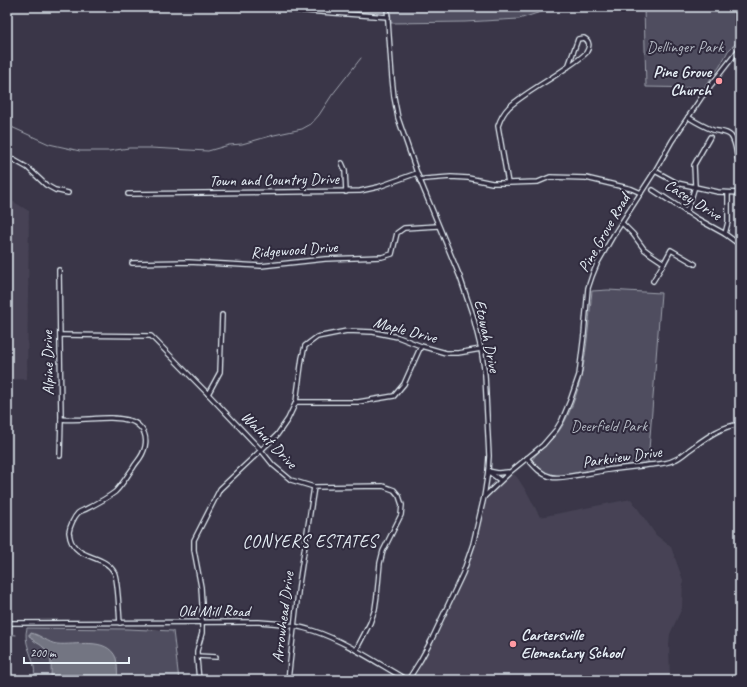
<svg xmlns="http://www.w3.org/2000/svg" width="747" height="687" font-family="Caveat,sans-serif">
<rect width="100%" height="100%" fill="#3a3648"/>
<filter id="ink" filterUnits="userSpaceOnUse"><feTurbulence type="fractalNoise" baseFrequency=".025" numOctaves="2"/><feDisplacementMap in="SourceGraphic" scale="8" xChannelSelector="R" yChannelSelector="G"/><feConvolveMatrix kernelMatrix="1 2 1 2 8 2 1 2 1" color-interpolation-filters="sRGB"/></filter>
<g filter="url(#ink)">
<g fill="#464354">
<polygon points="7,198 29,211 27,379 7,380"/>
<polygon points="512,473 517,477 528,494 540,517 631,499 656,535 671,547 683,580 682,608 670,634 669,644 670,680 417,680 416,674 437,637 465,573 472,554 482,513 489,494 505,477"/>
</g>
<g fill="#504e5f" stroke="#9ca0ac">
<polygon points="390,7 556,7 519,19 465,22 391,23"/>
<polygon points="644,7 740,7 740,39 728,51 720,66 704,88 646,87"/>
<path d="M608,290L661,293L648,463L601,469L558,476L547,473L542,470L532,460C536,454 542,449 547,444C552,439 557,434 561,428C586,387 587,337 592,291Z"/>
<path d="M27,628L127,629L173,631L179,680H34C34,676 35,671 34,667C32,654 23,642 27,628Z"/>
</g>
<path fill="#737482" stroke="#a2a6b1" d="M31,633C41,635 48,643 57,644C75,646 107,636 116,658C118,665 117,673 118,680H51C51,669 53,654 43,647C39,643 33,642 31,637L29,636V634H31Z"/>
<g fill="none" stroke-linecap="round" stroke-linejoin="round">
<g stroke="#a2a6b1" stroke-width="1">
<polyline points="7,125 49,144 80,151 109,151 129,148 150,148 208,151 229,145 242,144 274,135 302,129 311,124 319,115 332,95 361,58"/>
<polyline points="7,634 16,635"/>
</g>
<g stroke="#e8f1f8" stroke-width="6">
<g id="minor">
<polyline points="274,7 293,10 388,17"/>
<polyline points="387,7 392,78 394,97 398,118 417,173 460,277 473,316 481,349 485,375 489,456 488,471 484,497 473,544 463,573 431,641 420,661 408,680"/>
<path d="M688,117C696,122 705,127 713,130C719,132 726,131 731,136C736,142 736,153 738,160"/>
<polyline points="7,158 14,160 28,168 46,185 55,190 68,193"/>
<polyline points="342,163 345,170 346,192"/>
<polyline points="655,171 677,183 718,192 740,193"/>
<polyline points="420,180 425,179 451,177 468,178 492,183 508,183 538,182 550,177 586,178 632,189 641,193"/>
<path d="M508,183L498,126C500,120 504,112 509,107C525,93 548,81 566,68C572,64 580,59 586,53C590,47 590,41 584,38L578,39L568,67"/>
<polyline points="653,190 696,218 725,234 740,245"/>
<polyline points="128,194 360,191 378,187 417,173"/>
<polyline points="686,212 690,203 695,186 694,165 710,137"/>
<polyline points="622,223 633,234 644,249 652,255 664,263 653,281"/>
<polyline points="725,234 728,222 728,193"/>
<polyline points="132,263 189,262 261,266 325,259 382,257 392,254 397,233 404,228 438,226"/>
<polyline points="664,263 671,250 695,264"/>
<polyline points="59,270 61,419 60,456"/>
<polyline points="60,335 151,336 208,394 261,450 273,465 291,480 314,487 383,486 394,490 399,496 402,505 401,515 383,551 380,563 377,595 375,609 370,623 356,650"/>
<polyline points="208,394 220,372 222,315"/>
<polyline points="296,402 358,402 394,396 404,384 421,346"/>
<path d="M61,419C84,422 108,414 131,421C135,422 137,424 140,427C149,436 146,449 140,458C138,461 135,464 133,468C127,476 122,485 115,492C106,499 96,504 86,509C84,510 80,511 78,513C74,517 70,526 69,532C69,533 70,537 70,538C76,560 104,554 114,572C118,578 119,613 120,623"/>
<path d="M527,458C534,466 540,474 551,477C559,479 569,476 578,475C599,471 620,468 641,466C651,464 665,465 674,460C680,458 684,454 689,450C706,438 719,427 740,424"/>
<polyline points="488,471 498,473 508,472"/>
<polyline points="489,472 500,480"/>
<polyline points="484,497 510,472 543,445 556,430 562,420 570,401 579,375 584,334 588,288 592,276 597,264 613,236 655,171 672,141 701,98 740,48"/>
<path d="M7,623L259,622C278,623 296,625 314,631C347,642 377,663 407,680"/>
<polyline points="197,656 216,657"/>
<polyline points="199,680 197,659 197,651 202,633 202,604 201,587 194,550 194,540 220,489 277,435 288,419 296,402 302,358 305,346 317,337 347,331 373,332 398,337 421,346 446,353 458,353 481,349"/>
<polyline points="288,680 299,584 314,487"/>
</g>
</g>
<use href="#minor" stroke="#2f2a3d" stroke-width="3.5"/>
</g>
</g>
<g fill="#ff9aa2" stroke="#2f2a3d" stroke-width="1.5">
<circle cx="719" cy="81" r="4"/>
<circle cx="513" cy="644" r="4"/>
</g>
<g text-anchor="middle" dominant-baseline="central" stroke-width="4" stroke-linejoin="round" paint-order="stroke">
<g font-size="16" fill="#b3b8c2" stroke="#2f2a3d">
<text x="685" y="47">Dellinger Park</text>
<text x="609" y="426">Deerfield Park</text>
</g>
<g font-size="16" font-weight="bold" fill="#e8f1f8" stroke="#2f2a3d" text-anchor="end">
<text x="711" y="72">Pine Grove<tspan x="711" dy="18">Church</tspan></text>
<text x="521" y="635" text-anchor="start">Cartersville<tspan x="521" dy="18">Elementary School</tspan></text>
</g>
<g font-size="16" fill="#e8f1f8" stroke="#2f2a3d">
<text transform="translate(274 180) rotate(-1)">Town and Country Drive</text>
<text transform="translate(693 200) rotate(32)">Casey Drive</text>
<text transform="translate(604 233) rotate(-60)">Pine Grove Road</text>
<text transform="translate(294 250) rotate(-4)">Ridgewood Drive</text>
<text transform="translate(405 330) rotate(15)">Maple Drive</text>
<text transform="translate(487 336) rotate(78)">Etowah Drive</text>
<text transform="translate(48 363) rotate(-91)">Alpine Drive</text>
<text transform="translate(269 440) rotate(46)">Walnut Drive</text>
<text transform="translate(622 457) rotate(-8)">Parkview Drive</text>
<text x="214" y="611">Old Mill Road</text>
<text transform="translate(283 617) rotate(-83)">Arrowhead Drive</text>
</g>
<g font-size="17" letter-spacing="1" fill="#e8f1f8" stroke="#2f2a3d">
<text x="310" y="541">CONYERS ESTATES</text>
</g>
</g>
<rect width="747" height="687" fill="none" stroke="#2f2a3d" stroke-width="24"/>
<rect x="12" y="12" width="723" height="663" fill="none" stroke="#e8f1f8" stroke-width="1.5" filter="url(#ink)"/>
<path d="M24 657v6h105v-6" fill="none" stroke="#e8f1f8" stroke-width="2"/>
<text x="30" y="657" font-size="12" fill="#e8f1f8" stroke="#2f2a3d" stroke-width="3" paint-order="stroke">200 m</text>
</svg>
